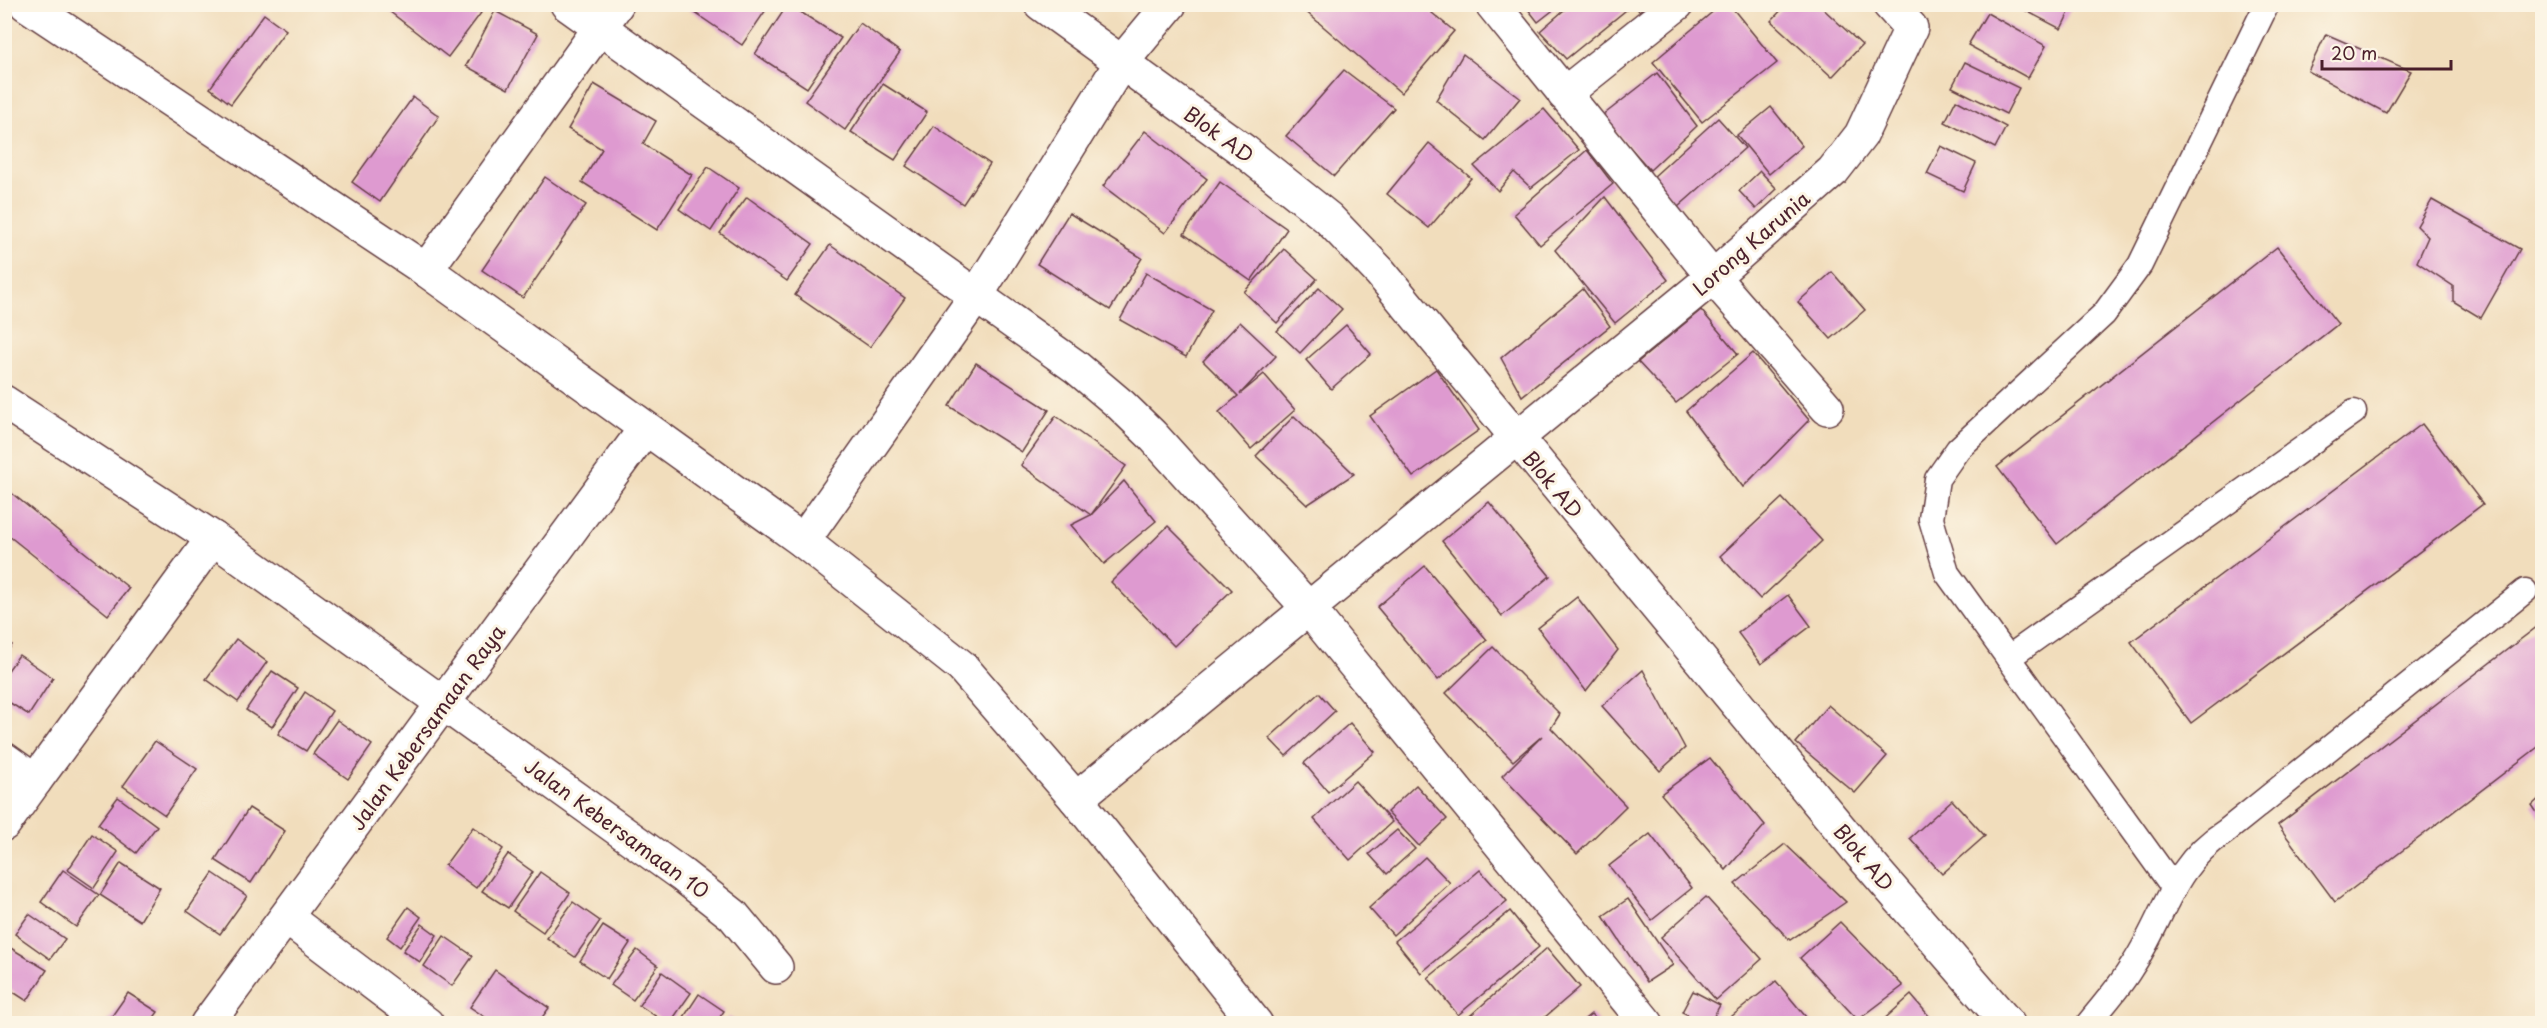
<svg xmlns="http://www.w3.org/2000/svg" width="2547" height="1028" font-family="'Playpen Sans',sans-serif">
<rect width="100%" height="100%" fill="#fcf5e5"/>
<filter id="ink" filterUnits="userSpaceOnUse"><feTurbulence type="fractalNoise" baseFrequency=".0167" numOctaves="2"/><feDisplacementMap in="SourceGraphic" scale="12" xChannelSelector="R" yChannelSelector="G"/><feConvolveMatrix kernelMatrix="1 2 1 2 8 2 1 2 1" color-interpolation-filters="sRGB"/></filter>
<filter id="wash" filterUnits="userSpaceOnUse"><feTurbulence type="fractalNoise" baseFrequency=".008" numOctaves="4" result="noise"/><feDisplacementMap in="SourceGraphic" scale="24" xChannelSelector="R" yChannelSelector="G"/><feGaussianBlur stdDeviation="1.35" result="paint"/><feColorMatrix in="noise" values="0 0 0 0 0 0 0 0 0 0 0 0 0 0 0 0 0 1.4 0 .05"/><feComposite in="paint" operator="in"/></filter>
<g filter="url(#wash)">
<rect width="100%" height="100%" fill="#f1ddbc"/>
<g id="blocks">
<g fill="#de9ad0">
<polygon points="380,4 470,4 481,13 448,57"/>
<polygon points="682,4 770,4 742,45"/>
<polygon points="788,4 841,38 807,88 755,54"/>
<polygon points="1309,4 1421,4 1454,31 1401,93 1304,10"/>
<polygon points="1524,4 1561,4 1538,22"/>
<polygon points="1571,4 1628,4 1631,6 1566,59 1540,31"/>
<polygon points="1634,4 1647,4 1639,11"/>
<polygon points="1722,4 1729,4 1777,63 1702,122 1653,62"/>
<polygon points="1787,4 1818,4 1862,45 1832,77 1771,21"/>
<polygon points="2013,4 2073,4 2061,29"/>
<polygon points="495,11 538,34 508,89 466,66"/>
<polygon points="1987,13 2046,46 2028,78 1968,45"/>
<polygon points="264,14 286,30 231,104 210,88"/>
<polygon points="860,23 900,52 845,130 805,101"/>
<polygon points="2326,34 2411,71 2386,113 2308,71"/>
<polygon points="1463,54 1520,98 1485,140 1436,100"/>
<polygon points="1965,62 2019,88 2006,114 1952,87"/>
<polygon points="1344,70 1394,108 1334,176 1286,136"/>
<polygon points="1657,73 1697,126 1650,170 1602,116"/>
<polygon points="594,84 656,121 643,144 692,175 657,230 582,182 602,149 568,129"/>
<polygon points="883,84 927,112 895,160 851,132"/>
<polygon points="413,97 439,116 380,202 352,182"/>
<polygon points="1956,100 2006,127 1995,148 1945,122"/>
<polygon points="1771,107 1802,146 1769,174 1737,135"/>
<polygon points="1544,109 1579,150 1531,188 1514,172 1498,191 1474,166"/>
<polygon points="1718,118 1745,148 1678,207 1652,178"/>
<polygon points="934,126 990,164 963,204 906,166"/>
<polygon points="1145,131 1207,179 1165,233 1103,186"/>
<polygon points="1429,143 1471,178 1429,228 1387,194"/>
<polygon points="1941,146 1976,163 1963,191 1927,174"/>
<polygon points="1587,150 1613,184 1540,245 1514,214"/>
<polygon points="708,167 739,188 711,231 679,209"/>
<polygon points="1760,171 1777,189 1756,209 1739,191"/>
<polygon points="545,177 586,205 523,298 482,270"/>
<polygon points="1220,182 1287,229 1251,281 1184,234"/>
<polygon points="747,197 813,244 787,281 720,233"/>
<polygon points="1605,197 1668,280 1615,323 1555,250"/>
<polygon points="2432,200 2520,249 2481,318 2453,301 2453,286 2417,262 2428,237 2417,226"/>
<polygon points="1069,213 1142,258 1110,310 1037,264"/>
<polygon points="830,245 905,298 870,347 795,295"/>
<polygon points="2277,247 2338,324 2057,544 1997,467"/>
<polygon points="1284,249 1317,279 1277,323 1244,292"/>
<polygon points="1832,272 1865,310 1831,339 1798,302"/>
<polygon points="1146,273 1212,310 1186,357 1120,320"/>
<polygon points="1319,288 1342,309 1300,353 1277,331"/>
<polygon points="1583,289 1610,326 1522,396 1501,358"/>
<polygon points="1701,310 1738,354 1676,403 1638,362"/>
<polygon points="1240,322 1276,356 1240,394 1264,374 1295,410 1251,449 1219,412 1238,396 1203,361"/>
<polygon points="1346,325 1371,354 1331,389 1306,360"/>
<polygon points="1753,353 1809,420 1743,487 1686,411"/>
<polygon points="976,363 1049,410 1022,452 949,406"/>
<polygon points="1436,369 1479,430 1413,477 1370,416"/>
<polygon points="1056,416 1126,466 1091,515 1021,465"/>
<polygon points="1294,416 1354,474 1307,505 1256,456"/>
<polygon points="2422,424 2483,504 2191,723 2131,642"/>
<polygon points="1124,481 1156,521 1104,564 1071,525 1091,515"/>
<polygon points="4,487 129,588 108,615 4,532"/>
<polygon points="1782,498 1822,541 1760,599 1720,556"/>
<polygon points="1489,502 1550,576 1502,616 1442,541"/>
<polygon points="1168,526 1232,590 1174,646 1111,582"/>
<polygon points="1425,566 1487,640 1438,680 1377,607"/>
<polygon points="1788,595 1811,626 1761,664 1738,633"/>
<polygon points="1577,597 1618,650 1586,691 1538,628"/>
<polygon points="2542,623 2542,744 2335,902 2278,825"/>
<polygon points="236,639 267,662 238,702 206,679"/>
<polygon points="4,640 12,645 4,655"/>
<polygon points="1493,647 1560,714 1551,728 1626,806 1577,854 1502,776 1542,736 1513,761 1446,693"/>
<polygon points="19,655 53,678 29,715 4,699 4,676"/>
<polygon points="1643,670 1685,748 1660,771 1602,706"/>
<polygon points="272,671 298,688 272,727 246,710"/>
<polygon points="305,692 332,711 306,751 278,734"/>
<polygon points="1319,693 1335,711 1286,756 1269,738"/>
<polygon points="1828,705 1887,756 1855,793 1796,743"/>
<polygon points="337,720 372,745 348,779 313,754"/>
<polygon points="1350,723 1375,752 1328,792 1304,763"/>
<polygon points="155,741 197,769 165,815 123,786"/>
<polygon points="1710,758 1765,825 1726,870 1661,794"/>
<polygon points="1355,781 1392,822 1350,860 1314,819"/>
<polygon points="1416,785 1447,819 1419,846 1387,812"/>
<polygon points="2542,796 2542,820 2532,805"/>
<polygon points="118,797 157,826 136,853 98,824"/>
<polygon points="1952,800 1985,836 1942,874 1910,838"/>
<polygon points="249,808 285,831 251,883 215,860"/>
<polygon points="473,827 503,849 476,888 445,865"/>
<polygon points="1397,830 1415,849 1387,874 1369,854"/>
<polygon points="92,834 118,852 94,888 68,870"/>
<polygon points="1650,834 1692,888 1652,920 1609,866"/>
<polygon points="1785,844 1846,902 1790,940 1735,884"/>
<polygon points="508,854 533,872 508,908 482,891"/>
<polygon points="1425,857 1450,883 1393,935 1369,908"/>
<polygon points="121,863 160,888 140,921 100,895"/>
<polygon points="63,870 99,895 76,927 41,902"/>
<polygon points="1480,870 1507,901 1421,973 1395,941"/>
<polygon points="540,872 570,893 543,932 513,911"/>
<polygon points="213,873 247,896 220,934 187,911"/>
<polygon points="1706,897 1762,959 1716,1000 1661,937"/>
<polygon points="1628,899 1673,965 1647,982 1603,916"/>
<polygon points="573,902 600,921 575,957 547,938"/>
<polygon points="408,907 421,917 400,947 387,937"/>
<polygon points="1510,911 1539,947 1458,1015 1428,978"/>
<polygon points="29,914 65,939 50,959 15,934"/>
<polygon points="1840,922 1903,986 1858,1020 1800,958"/>
<polygon points="422,924 437,935 420,962 403,951"/>
<polygon points="603,926 630,943 607,979 580,961"/>
<polygon points="444,936 473,956 452,986 424,966"/>
<polygon points="4,944 47,970 27,1001 4,986"/>
<polygon points="1547,948 1580,987 1538,1023 1464,1023 1463,1022"/>
<polygon points="637,950 658,966 633,1000 611,985"/>
<polygon points="495,970 549,1008 538,1023 494,1023 470,1007"/>
<polygon points="662,972 691,993 670,1023 666,1023 639,1005"/>
<polygon points="1776,981 1811,1023 1730,1023 1727,1020"/>
<polygon points="1693,991 1720,1005 1710,1023 1704,1023 1682,1012"/>
<polygon points="128,993 158,1012 150,1023 107,1023"/>
<polygon points="699,994 724,1011 716,1023 680,1023"/>
<polygon points="1911,995 1935,1023 1880,1023"/>
<polygon points="1591,1014 1600,1023 1580,1023"/>
<polygon points="729,1017 739,1023 725,1023"/>
</g>
</g>
</g>
<g filter="url(#ink)">
<use href="#blocks" fill-opacity="0" stroke="#633c41" stroke-width="1.5"/>
<g fill="none" stroke-linecap="round" stroke-linejoin="round">
<g stroke="#633c41" stroke-width="27">
<g id="service">
<polyline points="2008,658 2354,412"/>
<polyline points="2174,888 1947,573 1931,519 1937,479 1958,449 2104,314 2140,265 2267,4"/>
<path d="M2088,1024C2103,1005 2119,988 2131,968C2164,920 2171,866 2225,832L2525,591"/>
</g>
</g>
<g stroke="#633c41" stroke-width="36">
<g id="minor">
<polyline points="26,4 426,270"/>
<polyline points="567,4 1076,367 1121,405 1152,435 1309,609 1647,1024"/>
<polyline points="617,4 426,270 803,541 976,296 1121,63 1170,4"/>
<polyline points="1041,4 1244,151 1328,218 1380,272 1866,860 2008,1024"/>
<polyline points="1492,4 1713,277 1827,408"/>
<polyline points="1564,94 1677,4"/>
<polyline points="4,402 213,538 682,875 733,915 776,967"/>
<polyline points="803,541 962,667 1076,799"/>
<polyline points="4,759 35,781 4,824"/>
<polyline points="35,781 213,538"/>
<polyline points="287,918 427,1024"/>
<polyline points="207,1024 645,429"/>
<polyline points="1256,1024 1076,799 1713,277 1833,171 1861,135 1911,28 1889,4"/>
</g>
</g>
<use href="#service" stroke="#fff" stroke-width="24"/>
<use href="#minor" stroke="#fff" stroke-width="33"/>
</g>
</g>
<g text-anchor="middle" dominant-baseline="central" stroke-width="6" stroke-linejoin="round" paint-order="stroke">
<g font-size="20" fill="#4a1f2b" stroke="#fcf5e5">
<text transform="translate(1219 134) rotate(36)">Blok AD</text>
<text transform="translate(1751 243) rotate(-41)">Lorong Karunia</text>
<text transform="translate(1553 484) rotate(50)">Blok AD</text>
<text transform="translate(427 727) rotate(-54)">Jalan Kebersamaan Raya</text>
<text transform="translate(617 828) rotate(36)">Jalan Kebersamaan 10</text>
<text transform="translate(1864 857) rotate(50)">Blok AD</text>
</g>
</g>
<rect width="2547" height="1028" fill="none" stroke="#fcf5e5" stroke-width="24"/>
<path d="M2322 60v9h129v-9" fill="none" stroke="#4a1f2b" stroke-width="3"/>
<text x="2331" y="60" font-size="18" fill="#4a1f2b" stroke="#fcf5e5" stroke-width="4.5" paint-order="stroke">20 m</text>
</svg>
